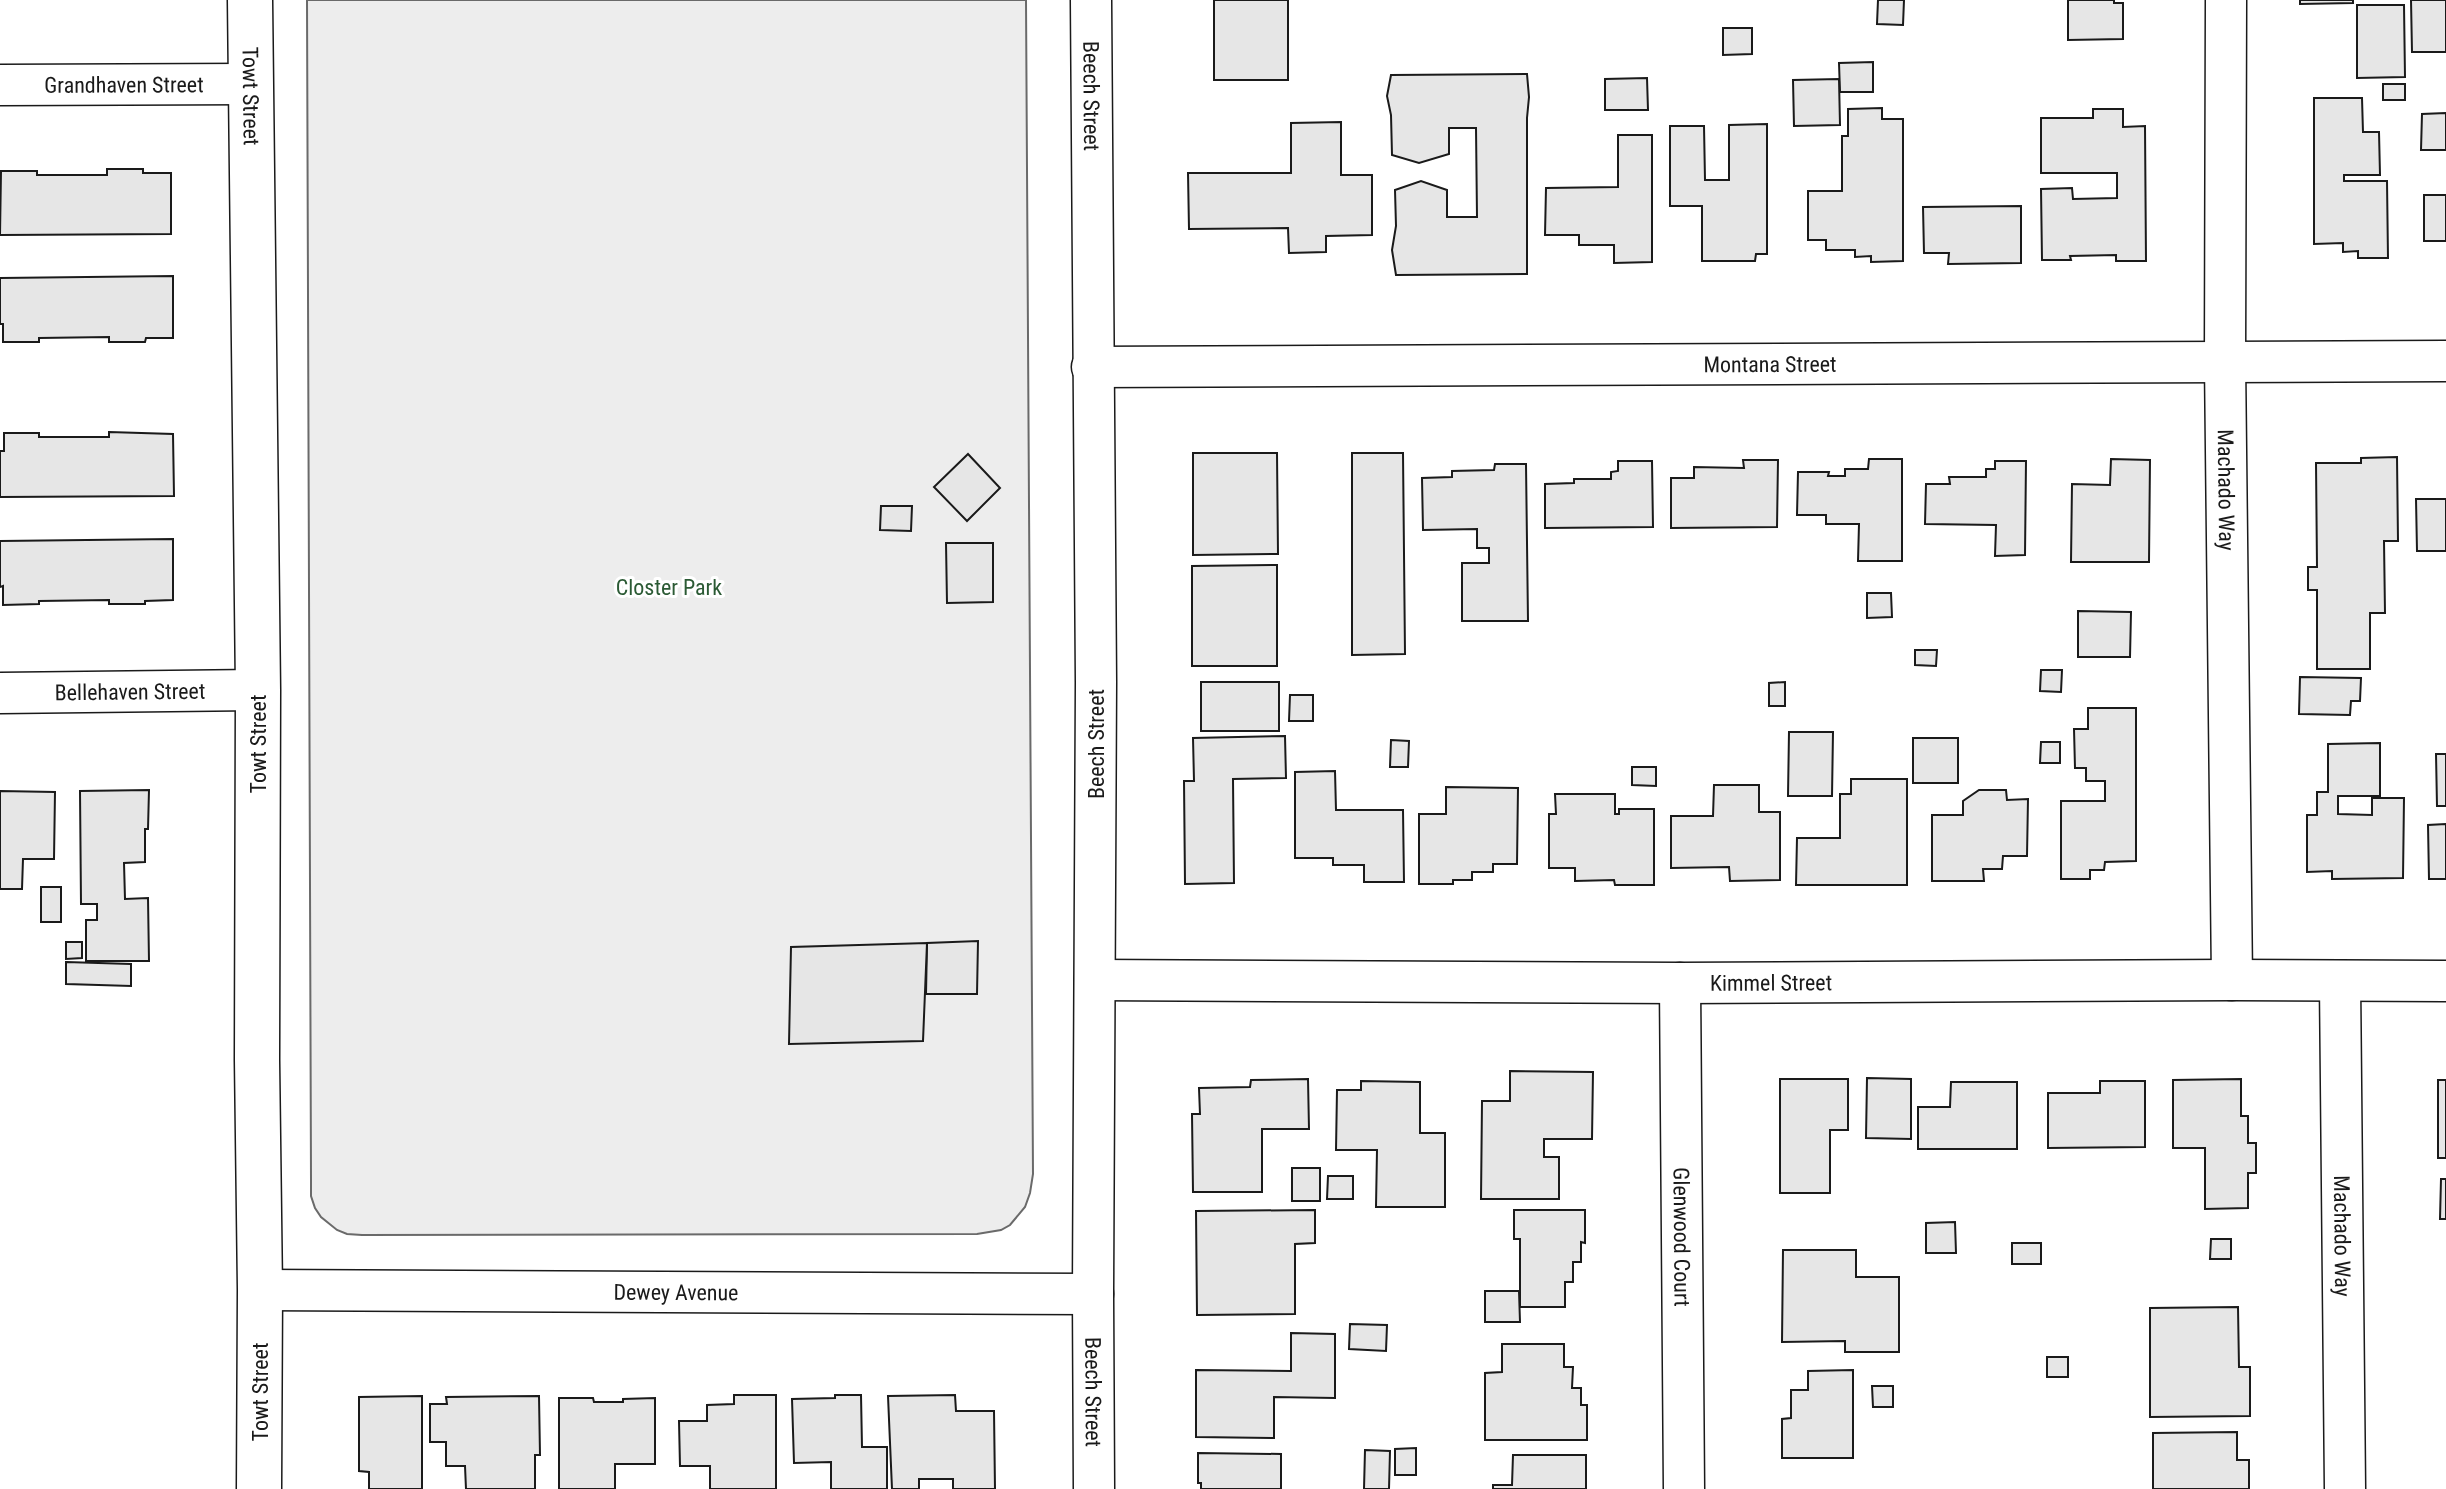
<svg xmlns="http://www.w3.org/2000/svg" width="2446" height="1489" font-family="'Roboto Condensed',sans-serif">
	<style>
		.built { fill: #ededed; stroke: #6a6a6a; stroke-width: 2 }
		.building { fill: #e6e6e6; stroke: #1a1a1a; stroke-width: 2 }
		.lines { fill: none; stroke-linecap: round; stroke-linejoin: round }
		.street-casing { stroke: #1a1a1a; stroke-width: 43 }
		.secondary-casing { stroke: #1a1a1a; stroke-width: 47 }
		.street { stroke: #fff; stroke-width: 40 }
		.secondary { stroke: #fff; stroke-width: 44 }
		.labels { text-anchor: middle; stroke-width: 6; stroke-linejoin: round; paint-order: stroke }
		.street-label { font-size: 22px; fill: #1a1a1a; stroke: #fff }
		.park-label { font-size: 22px; fill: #2b5a34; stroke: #fff }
	</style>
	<rect width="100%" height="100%" fill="#fff"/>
	<path class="built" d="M 307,0 L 1026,0 L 1033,1174 L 1030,1193 L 1025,1207 L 1010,1225 L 1001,1230 L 977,1234 L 362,1235 L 347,1234 L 337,1230 L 321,1217 L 315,1208 L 311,1196 L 311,1179 Z"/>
	<g class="building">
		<rect x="1214" y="0" width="74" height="80"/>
		<path d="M 1878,0 L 1904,0 L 1903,25 L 1877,24 Z"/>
		<path d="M 2068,0 L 2114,0 L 2114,3 L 2123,3 L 2123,39 L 2068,40 Z"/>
		<path d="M 2300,0 L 2353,0 L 2353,3 L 2300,4 Z"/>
		<path d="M 2411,0 L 2446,0 L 2446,52 L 2412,52 Z"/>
		<path d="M 2357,5 L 2404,5 L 2405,77 L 2357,78 Z"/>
		<path d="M 1723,28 L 1752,28 L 1752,54 L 1723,55 Z"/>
		<path d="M 1873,62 L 1873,92 L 1840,92 L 1839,63 Z"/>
		<path d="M 1527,74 L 1529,97 L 1527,118 L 1527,274 L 1396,275 L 1392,250 L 1396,226 L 1395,190 L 1421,181 L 1447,190 L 1447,217 L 1477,217 L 1476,128 L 1449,128 L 1449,154 L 1419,163 L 1392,155 L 1391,115 L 1387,96 L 1391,75 Z"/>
		<path d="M 1647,78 L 1648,110 L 1605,110 L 1605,79 Z"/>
		<path d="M 1839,79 L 1840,125 L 1794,126 L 1793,80 Z"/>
		<rect x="2383" y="84" width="22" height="16"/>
		<path d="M 2314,98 L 2362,98 L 2363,132 L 2379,132 L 2380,175 L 2344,175 L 2344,181 L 2387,181 L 2388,258 L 2358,258 L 2358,251 L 2343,252 L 2343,243 L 2314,244 Z"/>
		<path d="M 1882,108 L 1882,119 L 1903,119 L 1903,261 L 1871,262 L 1871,256 L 1855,257 L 1855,250 L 1826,250 L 1826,240 L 1808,240 L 1808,191 L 1842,191 L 1842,136 L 1848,136 L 1848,109 Z"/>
		<path d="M 2093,109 L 2123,109 L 2123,127 L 2145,126 L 2146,261 L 2116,261 L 2116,255 L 2070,256 L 2071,260 L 2042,260 L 2041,189 L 2072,188 L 2073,199 L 2117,198 L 2117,173 L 2041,173 L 2041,118 L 2093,118 Z"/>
		<path d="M 2446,113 L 2446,150 L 2421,150 L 2422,114 Z"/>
		<path d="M 1341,122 L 1341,175 L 1372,175 L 1372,235 L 1326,236 L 1326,252 L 1289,253 L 1288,228 L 1189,229 L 1188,173 L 1291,173 L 1291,123 Z"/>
		<path d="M 1767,124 L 1767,254 L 1756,254 L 1755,261 L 1702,261 L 1702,206 L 1670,206 L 1670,126 L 1704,126 L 1705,180 L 1729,180 L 1729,125 Z"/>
		<path d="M 1618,135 L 1652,135 L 1652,262 L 1614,263 L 1614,245 L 1579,245 L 1579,235 L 1545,235 L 1546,188 L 1618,187 Z"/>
		<path d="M 107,169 L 143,169 L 143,173 L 171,173 L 171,234 L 0,235 L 1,171 L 37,171 L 37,175 L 107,175 Z"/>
		<rect x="2424" y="195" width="22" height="46"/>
		<path d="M 2021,206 L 2021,263 L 1948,264 L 1949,253 L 1924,253 L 1923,207 Z"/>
		<path d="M 173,276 L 173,338 L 146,338 L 145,342 L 109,342 L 109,337 L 39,338 L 39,342 L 3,342 L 3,324 L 0,324 L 0,278 Z"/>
		<path d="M 109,432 L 173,434 L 174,496 L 0,497 L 0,451 L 4,451 L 4,433 L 39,433 L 39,437 L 109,437 Z"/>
		<path d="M 1193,453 L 1277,453 L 1278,554 L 1193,555 Z"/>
		<path d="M 1352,453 L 1403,453 L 1405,654 L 1352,655 Z"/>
		<path d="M 968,454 L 1000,488 L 967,521 L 934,487 Z"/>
		<path d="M 2397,457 L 2398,541 L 2384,541 L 2385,613 L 2370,613 L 2370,669 L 2317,669 L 2317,590 L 2308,590 L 2308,567 L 2317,567 L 2316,463 L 2361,463 L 2361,458 Z"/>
		<path d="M 1869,459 L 1902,459 L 1902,561 L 1858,561 L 1859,524 L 1826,524 L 1826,515 L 1797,515 L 1798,472 L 1829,472 L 1828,476 L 1845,476 L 1845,469 L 1868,469 Z"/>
		<path d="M 2111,459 L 2150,460 L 2149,562 L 2071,562 L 2072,484 L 2110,485 Z"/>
		<path d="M 1743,460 L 1778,460 L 1777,527 L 1671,528 L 1671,478 L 1694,478 L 1694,467 L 1744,468 Z"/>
		<path d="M 1618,461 L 1652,461 L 1653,527 L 1545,528 L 1545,484 L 1574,483 L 1574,479 L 1611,479 L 1611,472 L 1618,471 Z"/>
		<path d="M 1995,461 L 2026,461 L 2025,555 L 1995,556 L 1996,525 L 1925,524 L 1926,484 L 1950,484 L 1949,477 L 1986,477 L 1986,469 L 1995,469 Z"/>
		<path d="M 1495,464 L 1526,464 L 1528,621 L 1462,621 L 1462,563 L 1489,563 L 1489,548 L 1477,548 L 1477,529 L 1423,530 L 1422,478 L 1452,477 L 1452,471 L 1494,470 Z"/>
		<path d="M 2416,499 L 2446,499 L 2446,551 L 2417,551 Z"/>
		<path d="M 881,506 L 912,506 L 911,531 L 880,530 Z"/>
		<path d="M 173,539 L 173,600 L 145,601 L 145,604 L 109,604 L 109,600 L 39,601 L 39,604 L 3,605 L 3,586 L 0,587 L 0,541 Z"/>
		<path d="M 946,543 L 993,543 L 993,602 L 947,603 Z"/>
		<path d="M 1277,565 L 1277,666 L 1192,666 L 1192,566 Z"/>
		<path d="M 1867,593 L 1891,593 L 1892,617 L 1867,618 Z"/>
		<path d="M 2078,611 L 2131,612 L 2130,657 L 2078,657 Z"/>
		<path d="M 1915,650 L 1937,650 L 1936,666 L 1915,665 Z"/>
		<path d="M 2041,670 L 2062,670 L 2061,692 L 2040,691 Z"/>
		<path d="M 2300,677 L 2361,678 L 2360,701 L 2351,701 L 2350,715 L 2299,714 Z"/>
		<rect x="1201" y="682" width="78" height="49"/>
		<path d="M 1785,682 L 1785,706 L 1769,706 L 1769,683 Z"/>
		<path d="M 1290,695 L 1313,695 L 1313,721 L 1289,721 Z"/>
		<path d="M 2088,708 L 2136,708 L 2136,861 L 2105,862 L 2104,870 L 2090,870 L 2090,879 L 2061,879 L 2061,801 L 2105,801 L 2105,781 L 2086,781 L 2086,768 L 2075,768 L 2074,729 L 2088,729 Z"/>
		<path d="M 1789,732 L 1833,732 L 1832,796 L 1788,796 Z"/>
		<path d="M 1285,736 L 1286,778 L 1233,779 L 1234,883 L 1185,884 L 1184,781 L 1194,781 L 1193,738 Z"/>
		<rect x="1913" y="738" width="45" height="45"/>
		<path d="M 1391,740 L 1409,741 L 1408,767 L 1390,767 Z"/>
		<path d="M 2041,742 L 2060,742 L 2060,763 L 2040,763 Z"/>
		<path d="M 2380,743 L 2380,796 L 2338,796 L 2338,814 L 2372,815 L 2372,798 L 2404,798 L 2403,878 L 2332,879 L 2332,871 L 2307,872 L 2307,815 L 2317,815 L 2317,792 L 2328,792 L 2328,744 Z"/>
		<path d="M 2436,754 L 2446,754 L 2446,806 L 2437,806 Z"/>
		<path d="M 1632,767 L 1656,767 L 1656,786 L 1632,785 Z"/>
		<path d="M 1335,771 L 1336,810 L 1403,810 L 1404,882 L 1364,882 L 1364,865 L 1333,865 L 1333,858 L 1295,858 L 1295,772 Z"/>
		<path d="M 1851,779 L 1907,779 L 1907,885 L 1796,885 L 1797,838 L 1840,838 L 1840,794 L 1851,794 Z"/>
		<path d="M 1714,785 L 1759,785 L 1759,812 L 1780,812 L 1780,880 L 1730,881 L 1729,867 L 1671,868 L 1671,816 L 1713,816 Z"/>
		<path d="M 1446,787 L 1518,788 L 1517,864 L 1493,864 L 1493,872 L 1472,872 L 1472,880 L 1453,880 L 1453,884 L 1419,884 L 1419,814 L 1446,814 Z"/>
		<path d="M 149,790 L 148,829 L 145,829 L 145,862 L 124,863 L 125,899 L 148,898 L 149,961 L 86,961 L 86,920 L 97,920 L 97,904 L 81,904 L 80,791 Z"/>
		<path d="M 1979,790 L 2006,790 L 2007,800 L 2028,799 L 2027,856 L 2003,856 L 2002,869 L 1983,869 L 1984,881 L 1932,881 L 1932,815 L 1963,815 L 1963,801 Z"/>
		<path d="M 0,791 L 55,792 L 54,859 L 23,859 L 22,889 L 0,889 Z"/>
		<path d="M 1555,794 L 1615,794 L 1615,814 L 1619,814 L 1619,809 L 1654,809 L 1654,885 L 1615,885 L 1614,880 L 1575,881 L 1575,868 L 1549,868 L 1549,814 L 1556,814 Z"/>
		<path d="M 2446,824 L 2446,879 L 2429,879 L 2428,825 Z"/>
		<rect x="41" y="887" width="20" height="35"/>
		<path d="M 978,941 L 977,994 L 926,994 L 927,943 Z"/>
		<path d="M 66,942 L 82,942 L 82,958 L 66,959 Z"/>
		<path d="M 927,943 L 923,1041 L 789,1044 L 791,947 Z"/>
		<path d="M 66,962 L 131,964 L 131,986 L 66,984 Z"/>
		<path d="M 1510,1071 L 1593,1072 L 1592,1139 L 1544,1139 L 1544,1157 L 1559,1157 L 1559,1199 L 1481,1199 L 1482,1101 L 1510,1101 Z"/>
		<path d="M 1867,1078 L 1911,1079 L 1911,1139 L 1866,1138 Z"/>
		<path d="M 1308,1079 L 1309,1129 L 1262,1129 L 1262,1192 L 1193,1192 L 1192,1114 L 1200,1114 L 1199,1088 L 1250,1087 L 1251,1080 Z"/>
		<path d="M 1780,1079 L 1848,1079 L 1848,1130 L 1830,1130 L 1830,1193 L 1780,1193 Z"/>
		<path d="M 2241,1079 L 2241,1116 L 2248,1116 L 2248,1143 L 2256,1143 L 2256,1173 L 2248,1173 L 2248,1208 L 2205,1209 L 2205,1148 L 2173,1148 L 2173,1080 Z"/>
		<rect x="2438" y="1080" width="8" height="78"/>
		<path d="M 1361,1081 L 1420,1082 L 1420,1133 L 1445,1133 L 1445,1207 L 1376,1207 L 1377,1150 L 1336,1150 L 1337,1090 L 1361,1090 Z"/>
		<path d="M 2100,1081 L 2145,1081 L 2145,1147 L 2048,1148 L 2048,1093 L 2100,1093 Z"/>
		<path d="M 1951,1082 L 2017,1082 L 2017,1149 L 1918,1149 L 1918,1107 L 1950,1107 Z"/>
		<rect x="1292" y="1168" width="28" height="33"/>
		<path d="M 1328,1176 L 1353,1176 L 1353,1199 L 1327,1199 Z"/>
		<path d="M 2441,1179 L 2446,1179 L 2446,1219 L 2440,1219 Z"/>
		<path d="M 1315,1210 L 1315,1243 L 1295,1244 L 1295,1314 L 1197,1315 L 1196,1211 Z"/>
		<path d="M 1514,1210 L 1585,1210 L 1585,1243 L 1581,1242 L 1581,1262 L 1573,1262 L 1573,1282 L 1565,1282 L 1565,1307 L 1520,1307 L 1520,1239 L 1514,1239 Z"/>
		<path d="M 1955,1222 L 1956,1253 L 1926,1253 L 1926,1223 Z"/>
		<path d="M 2211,1239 L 2231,1239 L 2231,1259 L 2210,1259 Z"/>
		<rect x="2012" y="1243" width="29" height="21"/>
		<path d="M 1783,1250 L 1856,1250 L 1856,1277 L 1899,1277 L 1899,1352 L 1845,1352 L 1845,1341 L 1782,1342 Z"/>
		<path d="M 1485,1291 L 1519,1291 L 1520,1322 L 1485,1322 Z"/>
		<path d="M 2238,1307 L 2239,1367 L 2250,1367 L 2250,1416 L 2150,1417 L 2150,1308 Z"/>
		<path d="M 1350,1324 L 1387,1325 L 1386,1351 L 1349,1349 Z"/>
		<path d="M 1291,1333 L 1335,1334 L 1335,1398 L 1274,1397 L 1274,1438 L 1196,1437 L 1196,1370 L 1291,1371 Z"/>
		<path d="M 1502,1344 L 1564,1344 L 1564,1367 L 1573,1367 L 1572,1388 L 1581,1388 L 1581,1405 L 1587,1405 L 1587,1440 L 1485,1440 L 1485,1373 L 1502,1372 Z"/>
		<rect x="2047" y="1357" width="21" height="20"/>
		<path d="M 1853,1370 L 1853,1458 L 1782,1458 L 1782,1419 L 1791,1418 L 1791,1390 L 1808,1390 L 1808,1371 Z"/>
		<path d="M 1872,1386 L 1893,1386 L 1893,1407 L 1873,1407 Z"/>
		<path d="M 734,1395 L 776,1395 L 776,1489 L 710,1489 L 710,1466 L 680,1466 L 679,1421 L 707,1421 L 707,1405 L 734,1404 Z"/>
		<path d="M 835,1395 L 861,1395 L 862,1447 L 887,1447 L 887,1489 L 831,1489 L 831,1462 L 794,1463 L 792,1399 L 835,1398 Z"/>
		<path d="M 955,1395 L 956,1411 L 994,1411 L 995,1489 L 953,1489 L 953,1479 L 919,1479 L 919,1489 L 892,1489 L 888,1396 Z"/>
		<path d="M 422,1396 L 422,1489 L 369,1489 L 369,1472 L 359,1471 L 359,1397 Z"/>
		<path d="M 539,1396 L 540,1455 L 535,1455 L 535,1489 L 466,1489 L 465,1466 L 446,1466 L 446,1442 L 430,1442 L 430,1404 L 447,1404 L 446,1397 Z"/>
		<path d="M 559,1398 L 593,1398 L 594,1402 L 623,1402 L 623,1399 L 655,1398 L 655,1464 L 615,1464 L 615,1489 L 559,1489 Z"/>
		<path d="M 2237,1432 L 2237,1460 L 2249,1460 L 2249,1489 L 2153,1489 L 2153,1433 Z"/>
		<path d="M 1416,1448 L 1416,1475 L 1395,1475 L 1395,1449 Z"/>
		<path d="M 1365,1450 L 1390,1451 L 1389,1489 L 1364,1489 Z"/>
		<path d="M 1198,1453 L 1281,1454 L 1281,1489 L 1201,1489 L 1201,1483 L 1198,1483 Z"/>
		<path d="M 1513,1455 L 1586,1455 L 1586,1489 L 1493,1489 L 1493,1485 L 1512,1485 Z"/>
	</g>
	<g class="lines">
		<defs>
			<g id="street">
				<path id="s1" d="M 1091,0 L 1096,682 L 1093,1294 L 1094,1489"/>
				<path id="s2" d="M 2226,0 L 2225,361 L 2232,980"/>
				<path id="s3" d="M 0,85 L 250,84"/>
				<path id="s4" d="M 1092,367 L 2446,361"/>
				<path id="s5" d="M 0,693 L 258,690"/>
				<path id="s6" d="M 1095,980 L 1680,983 L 2232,980 L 2446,981"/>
				<path id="s7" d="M 2340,982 L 2345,1489"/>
				<path id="s8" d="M 1680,983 L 1684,1489"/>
				<path id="s9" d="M 260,1290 L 1093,1294"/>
			</g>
			<g id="secondary">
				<path id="s10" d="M 250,0 L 258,690 L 257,1060 L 260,1290 L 259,1489"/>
			</g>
		</defs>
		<use href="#street" class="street-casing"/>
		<use href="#secondary" class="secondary-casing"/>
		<use href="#street" class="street"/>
		<use href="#secondary" class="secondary"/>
	</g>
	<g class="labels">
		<g class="street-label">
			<text dy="8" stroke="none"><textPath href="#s3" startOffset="124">Grandhaven Street</textPath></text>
			<text dy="8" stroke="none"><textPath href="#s10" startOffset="96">Towt Street</textPath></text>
			<text dy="8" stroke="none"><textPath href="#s1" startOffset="96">Beech Street</textPath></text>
			<text dy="8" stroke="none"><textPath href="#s4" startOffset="678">Montana Street</textPath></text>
			<text dy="8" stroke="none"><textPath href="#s2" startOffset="490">Machado Way</textPath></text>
			<text dy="8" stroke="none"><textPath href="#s5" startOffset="130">Bellehaven Street</textPath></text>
			<text transform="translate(258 744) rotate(-90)" y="8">Towt Street</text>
			<text transform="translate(1096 744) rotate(-90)" y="8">Beech Street</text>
			<text dy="8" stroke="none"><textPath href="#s6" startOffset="676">Kimmel Street</textPath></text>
			<text dy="8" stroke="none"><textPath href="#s8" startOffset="254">Glenwood Court</textPath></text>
			<text dy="8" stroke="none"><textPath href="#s7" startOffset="254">Machado Way</textPath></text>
			<text dy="8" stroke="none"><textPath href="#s9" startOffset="416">Dewey Avenue</textPath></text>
			<text transform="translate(260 1392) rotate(-90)" y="8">Towt Street</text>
			<text dy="8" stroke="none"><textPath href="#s1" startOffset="1392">Beech Street</textPath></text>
		</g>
		<g class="park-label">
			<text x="669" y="595">Closter Park</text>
		</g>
	</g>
</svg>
